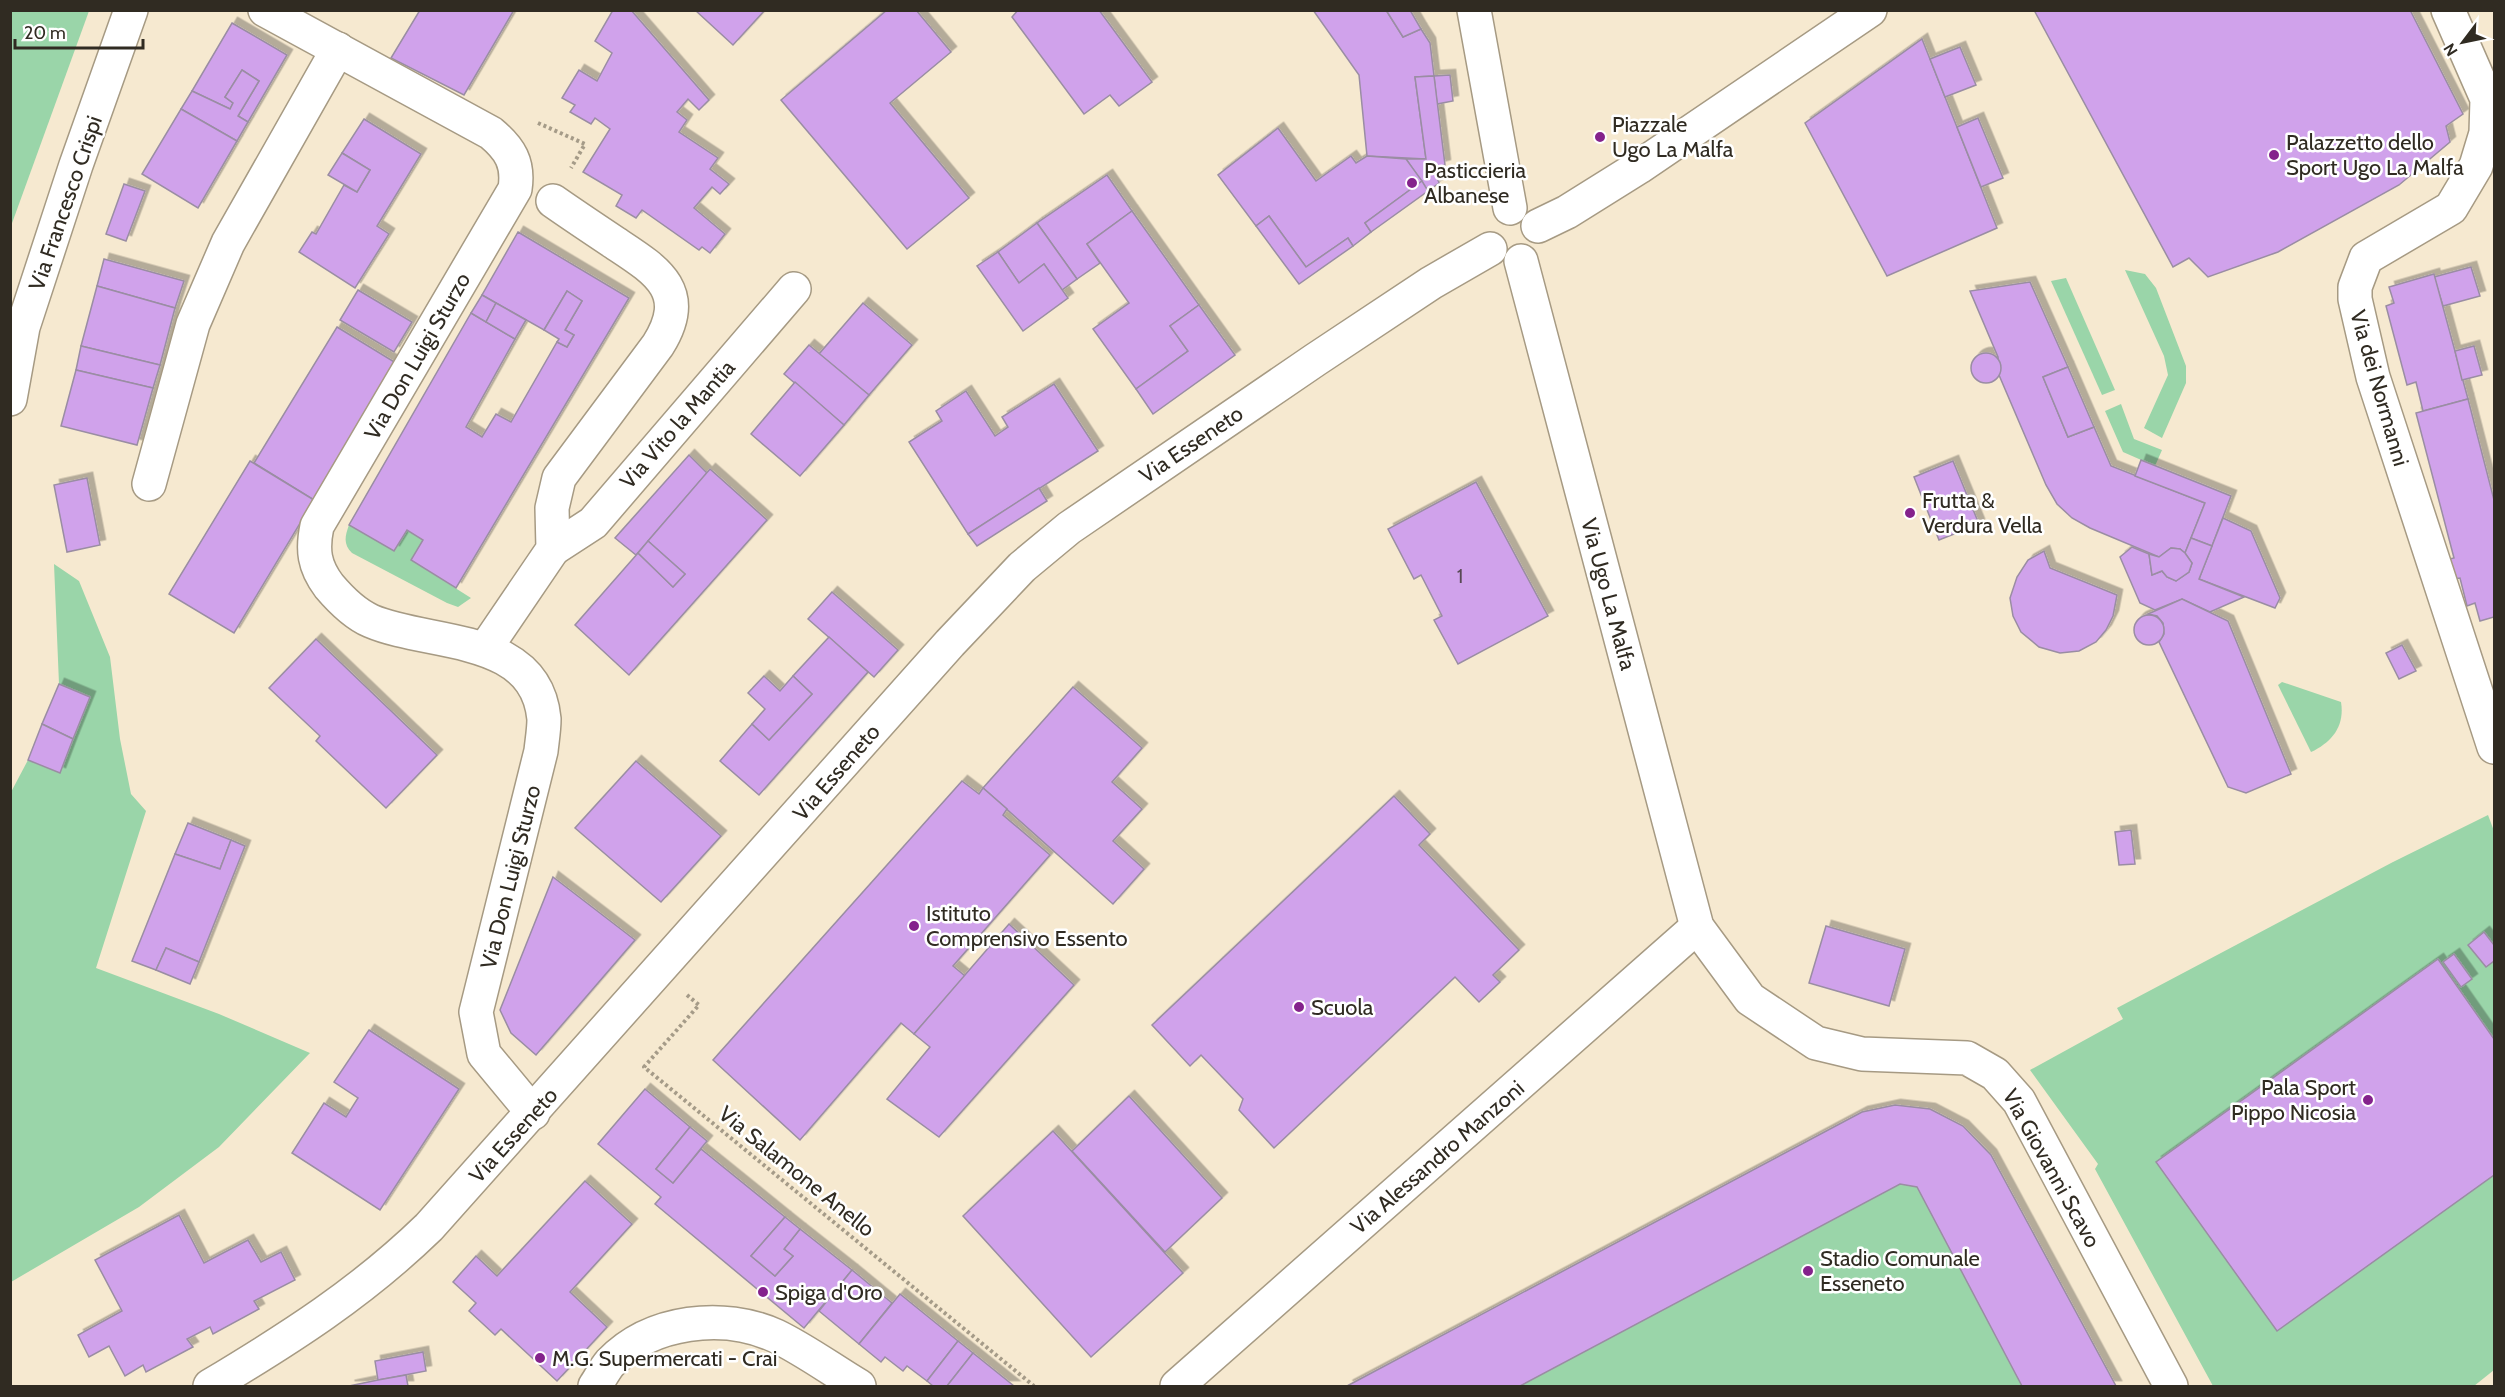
<svg xmlns="http://www.w3.org/2000/svg" width="2505" height="1397" font-family="Cabin,sans-serif">
	<style>
		.green { fill: #9ad5a9 }
		.building { fill: #d0a2eb; stroke: #9a8da3; stroke-width: 1.5; filter: url(#shadow) }
		.lines { fill: none; stroke-linecap: round; stroke-linejoin: round }
		.minor-casing { stroke: #a69a83; stroke-width: 36 }
		.major-casing { stroke: #a69a83; stroke-width: 36 }
		.path { stroke: #a59b88; stroke-width: 4; stroke-dasharray: 3 3; stroke-linecap: butt }
		.minor { stroke: #fff; stroke-width: 33 }
		.major { stroke: #fff; stroke-width: 33 }
		.poi-dot { fill: #84228c; stroke: #fff; stroke-width: 2 }
		.labels { text-anchor: middle; stroke-width: 5; stroke-linejoin: round; paint-order: stroke }
		.number-label { font-size: 20px; fill: #584954 }
		.poi-label { font-size: 22px; fill: #302b22; stroke: #fff; text-anchor: start }
		.street-label { font-size: 22px; fill: #302b22; stroke: #fff }
	</style>
	<defs>
		<filter id="shadow"><feDropShadow dx="5.5" dy="-5.5" stdDeviation="0" flood-color="#0004"/></filter>
	</defs>
	<rect width="100%" height="100%" fill="#f6e9d0"/>
	<g class="green">
		<path d="M 11,10 L 89,11 L 11,226 L 10,11 Z"/>
		<path d="M 2125,270 L 2145,274 L 2156,288 L 2186,366 L 2186,383 L 2162,438 L 2144,428 L 2168,375 L 2164,356 Z"/>
		<path d="M 2066,278 L 2115,390 L 2102,395 L 2051,281 Z"/>
		<path d="M 2121,404 L 2134,439 L 2162,450 L 2155,466 L 2123,452 L 2105,411 Z"/>
		<path d="M 349,525 L 394,551 L 407,530 L 423,540 L 411,560 L 471,598 L 458,607 L 447,603 L 352,553 C 343,544 345,536 349,525 Z"/>
		<path d="M 54,564 L 79,581 L 110,657 L 120,739 L 131,794 L 146,811 L 96,968 L 219,1014 L 310,1053 L 219,1147 L 139,1207 L 11,1282 L 10,794 L 28,760 L 60,773 L 90,697 L 59,684 Z"/>
		<path d="M 2282,682 L 2341,702 C 2345,726 2332,742 2311,752 L 2278,685 Z"/>
		<path d="M 2488,815 L 2494,831 L 2494,1370 L 2474,1386 L 2213,1386 L 2095,1169 L 2098,1164 L 2030,1070 L 2123,1019 L 2117,1008 L 2393,862 Z"/>
		<path d="M 1895,1105 C 1945,1111 1957,1119 1991,1155 L 2116,1386 L 1347,1386 L 1862,1112 Z"/>
	</g>
	<g class="building">
		<path d="M 420,10 L 514,10 L 464,95 L 391,58 Z"/>
		<path d="M 613,10 L 631,10 L 709,100 L 699,110 L 688,99 L 677,112 L 687,120 L 679,132 L 718,158 L 710,169 L 729,184 L 720,194 L 712,187 L 694,208 L 725,234 L 710,253 L 702,247 L 699,250 L 642,210 L 636,218 L 616,206 L 622,195 L 583,172 L 610,129 L 595,118 L 591,124 L 570,112 L 575,105 L 562,98 L 579,70 L 597,81 L 612,53 L 595,41 Z"/>
		<path d="M 695,10 L 765,10 L 733,45 Z"/>
		<path d="M 887,10 L 916,10 L 951,52 L 890,103 L 969,198 L 907,249 L 781,100 Z"/>
		<path d="M 1018,10 L 1099,10 L 1152,82 L 1119,106 L 1110,95 L 1084,114 L 1012,17 Z"/>
		<path d="M 1313,10 L 1386,10 L 1403,37 L 1421,29 L 1430,43 L 1434,76 L 1415,77 L 1426,159 L 1367,156 L 1359,75 Z"/>
		<path d="M 1386,10 L 1410,10 L 1421,29 L 1403,37 Z"/>
		<path d="M 2034,10 L 2410,10 L 2463,114 L 2446,126 L 2450,142 L 2399,185 L 2278,252 L 2208,277 L 2189,258 L 2173,267 Z"/>
		<path d="M 232,23 L 287,55 L 248,122 L 238,116 L 259,81 L 242,70 L 225,97 L 233,103 L 230,109 L 192,91 Z"/>
		<path d="M 1922,39 L 1997,228 L 1887,276 L 1805,123 Z"/>
		<path d="M 1960,47 L 1976,85 L 1945,97 L 1930,59 Z"/>
		<path d="M 242,70 L 259,81 L 238,116 L 248,122 L 237,141 L 181,109 L 192,91 L 230,109 L 233,103 L 225,97 Z"/>
		<path d="M 1450,75 L 1453,101 L 1437,104 L 1434,76 Z"/>
		<path d="M 1434,76 L 1445,165 L 1434,168 L 1439,183 L 1428,191 L 1406,159 L 1426,159 L 1415,77 Z"/>
		<path d="M 181,109 L 237,141 L 198,208 L 142,174 Z"/>
		<path d="M 1978,118 L 2003,178 L 1981,187 L 1957,127 Z"/>
		<path d="M 364,119 L 421,154 L 377,226 L 389,234 L 355,288 L 299,252 L 312,232 L 316,234 L 344,185 L 357,192 L 370,170 L 342,153 Z"/>
		<path d="M 1278,128 L 1316,181 L 1351,156 L 1356,163 L 1367,156 L 1406,159 L 1422,181 L 1365,223 L 1371,232 L 1353,246 L 1348,238 L 1306,267 L 1269,216 L 1256,226 L 1218,175 Z"/>
		<path d="M 342,153 L 370,170 L 357,192 L 328,175 Z"/>
		<path d="M 1107,175 L 1132,211 L 1087,244 L 1100,263 L 1077,279 L 1037,223 Z"/>
		<path d="M 1422,181 L 1428,191 L 1371,232 L 1365,223 Z"/>
		<path d="M 124,184 L 145,191 L 126,241 L 106,234 Z"/>
		<path d="M 1132,211 L 1199,305 L 1170,326 L 1188,351 L 1136,389 L 1093,329 L 1129,303 L 1087,244 Z"/>
		<path d="M 1269,216 L 1306,267 L 1348,238 L 1353,246 L 1299,284 L 1256,226 Z"/>
		<path d="M 1037,223 L 1077,279 L 1062,290 L 1044,264 L 1019,283 L 998,252 Z"/>
		<path d="M 518,232 L 629,298 L 456,588 L 411,560 L 423,540 L 407,530 L 394,551 L 349,525 L 471,313 L 515,339 L 466,427 L 482,437 L 496,414 L 511,422 L 557,342 L 567,347 L 574,335 L 565,330 L 582,301 L 567,291 L 544,330 L 482,295 Z"/>
		<path d="M 998,252 L 1019,283 L 1044,264 L 1068,298 L 1023,331 L 977,266 Z"/>
		<path d="M 104,259 L 184,281 L 175,308 L 97,286 Z"/>
		<path d="M 2471,267 L 2480,296 L 2443,306 L 2434,277 Z"/>
		<path d="M 2434,274 L 2468,399 L 2423,411 L 2416,382 L 2407,385 L 2386,306 L 2394,303 L 2389,287 Z"/>
		<path d="M 2030,282 L 2068,367 L 2043,377 L 2068,437 L 2094,427 L 2111,466 L 2205,503 L 2185,553 L 2180,549 L 2171,548 L 2159,557 L 2090,528 L 2072,518 L 2057,504 L 2046,485 L 1999,375 L 1998,357 L 1970,291 Z"/>
		<path d="M 97,286 L 175,308 L 160,365 L 81,346 Z"/>
		<path d="M 358,290 L 412,322 L 394,352 L 340,320 Z"/>
		<path d="M 567,291 L 582,301 L 565,330 L 574,335 L 567,347 L 557,342 L 559,339 L 544,330 Z"/>
		<path d="M 482,295 L 496,303 L 486,322 L 471,313 Z"/>
		<path d="M 496,303 L 526,320 L 515,339 L 486,322 Z"/>
		<path d="M 863,303 L 912,345 L 869,395 L 819,354 Z"/>
		<path d="M 1199,305 L 1235,355 L 1153,414 L 1136,389 L 1188,351 L 1170,326 Z"/>
		<path d="M 337,327 L 396,363 L 314,500 L 254,463 Z"/>
		<path d="M 809,345 L 869,395 L 844,425 L 784,374 Z"/>
		<path d="M 81,346 L 160,365 L 153,388 L 76,370 Z"/>
		<path d="M 2474,346 L 2482,375 L 2462,380 L 2455,351 Z"/>
		<circle cx="1986" cy="368" r="15"/>
		<path d="M 2068,367 L 2094,427 L 2068,437 L 2043,377 Z"/>
		<path d="M 76,370 L 153,388 L 137,445 L 61,426 Z"/>
		<path d="M 795,382 L 844,425 L 800,476 L 751,434 Z"/>
		<path d="M 1054,384 L 1098,451 L 968,534 L 909,442 L 942,421 L 936,411 L 966,391 L 995,436 L 1008,427 L 1002,417 Z"/>
		<path d="M 2468,399 L 2494,500 L 2494,617 L 2480,621 L 2475,603 L 2467,606 L 2460,578 L 2454,579 L 2449,559 L 2454,558 L 2416,413 Z"/>
		<path d="M 689,455 L 707,473 L 636,555 L 615,538 Z"/>
		<path d="M 2141,460 L 2231,496 L 2212,546 L 2191,538 L 2205,503 L 2135,476 Z"/>
		<path d="M 250,461 L 314,500 L 234,633 L 169,594 Z"/>
		<path d="M 1953,461 L 1979,524 L 1939,540 L 1914,477 Z"/>
		<path d="M 710,469 L 767,520 L 629,675 L 575,625 L 638,553 L 673,587 L 685,574 L 648,541 Z"/>
		<path d="M 87,478 L 100,545 L 67,552 L 54,485 Z"/>
		<path d="M 1476,482 L 1548,616 L 1458,664 L 1434,620 L 1442,616 L 1421,575 L 1414,579 L 1388,529 Z"/>
		<path d="M 1039,488 L 1047,501 L 977,546 L 968,534 Z"/>
		<path d="M 2223,518 L 2251,531 L 2280,598 L 2275,608 L 2199,579 Z"/>
		<path d="M 2191,538 L 2212,546 L 2199,579 L 2244,597 L 2210,612 L 2182,599 L 2155,610 L 2140,603 L 2120,557 L 2132,547 L 2149,554 L 2152,575 L 2162,571 L 2167,577 L 2176,581 L 2189,572 L 2192,563 L 2185,553 Z"/>
		<path d="M 648,541 L 685,574 L 673,587 L 638,553 Z"/>
		<path d="M 2171,548 L 2180,549 L 2185,553 L 2192,563 L 2189,572 L 2176,581 L 2167,577 L 2162,571 L 2152,575 L 2149,554 L 2159,557 Z"/>
		<path d="M 2044,551 L 2050,568 L 2117,595 L 2113,616 L 2106,630 L 2096,642 L 2079,651 L 2060,653 L 2039,647 L 2021,632 L 2013,616 L 2010,598 L 2017,577 L 2028,560 Z"/>
		<path d="M 832,592 L 898,650 L 874,677 L 808,619 Z"/>
		<path d="M 2182,599 L 2228,621 L 2291,774 L 2246,793 L 2228,787 L 2159,642 L 2164,634 L 2163,623 L 2157,616 L 2148,614 Z"/>
		<circle cx="2149" cy="630" r="15"/>
		<path d="M 829,637 L 868,672 L 759,795 L 720,761 L 752,724 L 769,740 L 812,694 L 793,676 Z"/>
		<path d="M 316,639 L 437,755 L 386,808 L 316,741 L 320,736 L 269,688 Z"/>
		<path d="M 2402,645 L 2416,671 L 2399,679 L 2386,653 Z"/>
		<path d="M 764,676 L 780,691 L 793,676 L 812,694 L 769,740 L 752,724 L 765,709 L 748,693 Z"/>
		<path d="M 59,684 L 90,697 L 73,739 L 42,724 Z"/>
		<path d="M 1073,687 L 1142,748 L 1112,782 L 1142,809 L 1113,841 L 1144,869 L 1113,904 L 983,788 Z"/>
		<path d="M 42,724 L 73,739 L 60,773 L 28,760 Z"/>
		<path d="M 636,761 L 721,836 L 661,902 L 575,828 Z"/>
		<path d="M 962,781 L 979,794 L 983,788 L 1007,809 L 1003,815 L 1050,855 L 953,966 L 965,976 L 914,1034 L 901,1023 L 800,1140 L 713,1060 Z"/>
		<path d="M 1394,796 L 1430,834 L 1419,845 L 1519,950 L 1493,975 L 1500,982 L 1479,1002 L 1455,977 L 1274,1148 L 1239,1110 L 1243,1099 L 1201,1055 L 1190,1066 L 1152,1025 Z"/>
		<path d="M 188,823 L 231,840 L 220,869 L 175,854 Z"/>
		<path d="M 2131,830 L 2135,864 L 2119,865 L 2115,832 Z"/>
		<path d="M 231,840 L 245,846 L 199,962 L 166,948 L 156,970 L 132,961 L 175,854 L 220,869 Z"/>
		<path d="M 553,877 L 635,940 L 536,1055 L 511,1033 L 500,1010 Z"/>
		<path d="M 1009,924 L 1074,985 L 939,1137 L 887,1099 L 930,1047 L 914,1034 Z"/>
		<path d="M 1826,926 L 1905,949 L 1889,1006 L 1809,983 Z"/>
		<path d="M 2484,932 L 2494,945 L 2494,961 L 2486,967 L 2468,945 Z"/>
		<path d="M 166,948 L 199,962 L 190,984 L 156,970 Z"/>
		<path d="M 2454,954 L 2472,979 L 2461,987 L 2443,962 Z"/>
		<path d="M 2438,959 L 2494,1039 L 2494,1175 L 2277,1331 L 2156,1162 Z"/>
		<path d="M 369,1030 L 459,1089 L 380,1210 L 292,1153 L 324,1103 L 346,1117 L 358,1098 L 334,1082 Z"/>
		<path d="M 645,1089 L 690,1127 L 656,1169 L 673,1183 L 701,1149 L 785,1217 L 751,1256 L 775,1276 L 793,1256 L 784,1249 L 800,1229 L 852,1270 L 804,1328 L 655,1204 L 661,1197 L 598,1144 Z"/>
		<path d="M 1129,1096 L 1222,1198 L 1165,1252 L 1072,1151 Z"/>
		<path d="M 1895,1105 L 1930,1109 L 1963,1126 L 1991,1155 L 2116,1386 L 2022,1386 L 1917,1187 L 1900,1184 L 1520,1386 L 1347,1386 L 1862,1112 Z"/>
		<path d="M 690,1127 L 707,1141 L 673,1183 L 656,1169 Z"/>
		<path d="M 1053,1131 L 1183,1273 L 1091,1357 L 963,1216 Z"/>
		<path d="M 585,1181 L 632,1224 L 570,1292 L 607,1327 L 557,1381 L 501,1329 L 495,1335 L 469,1311 L 476,1303 L 453,1282 L 476,1256 L 497,1276 Z"/>
		<path d="M 179,1215 L 204,1263 L 248,1240 L 261,1262 L 281,1252 L 295,1280 L 254,1301 L 259,1309 L 213,1334 L 210,1327 L 187,1339 L 193,1347 L 146,1372 L 143,1365 L 125,1376 L 109,1346 L 89,1357 L 78,1335 L 122,1311 L 95,1260 Z"/>
		<path d="M 785,1217 L 800,1229 L 784,1249 L 793,1256 L 775,1276 L 751,1256 Z"/>
		<path d="M 852,1270 L 892,1303 L 859,1344 L 819,1311 Z"/>
		<path d="M 900,1294 L 958,1341 L 927,1381 L 907,1366 L 903,1371 L 885,1357 L 881,1362 L 859,1344 Z"/>
		<path d="M 958,1341 L 973,1353 L 947,1386 L 933,1386 L 927,1381 Z"/>
		<path d="M 423,1352 L 426,1371 L 378,1380 L 375,1361 Z"/>
		<path d="M 973,1353 L 1014,1386 L 947,1386 Z"/>
		<path d="M 406,1375 L 408,1386 L 349,1386 L 378,1380 Z"/>
	</g>
	<g class="lines">
		<defs>
			<g id="minor">
				<path d="M 265,10 L 491,133 C 510,149 519,163 515,189 L 317,526 C 312,550 314,566 329,586 C 340,599 355,614 371,621 C 429,646 536,633 544,719 C 544,730 542,741 541,751 L 476,1012 L 484,1054 L 533,1113"/>
				<path d="M 1474,10 L 1510,208"/>
				<path d="M 2448,10 L 2487,99 L 2486,133 L 2476,166 L 2451,208 L 2366,258 L 2355,287 L 2355,299 L 2373,377 L 2494,747"/>
				<path d="M 1538,226 L 1567,212 L 1639,167 L 1870,10"/>
				<path d="M 1521,261 L 1697,927 L 1750,999 L 1816,1043 L 1862,1054 L 1967,1058 L 1995,1074 L 2019,1101 L 2171,1386"/>
				<path d="M 149,484 L 193,324 L 228,243 L 338,49"/>
				<path d="M 553,549 L 593,523 L 794,289"/>
				<path d="M 485,649 L 553,549 L 552,508 L 559,478 L 658,345 C 692,291 656,270 615,243 C 594,229 573,215 553,201"/>
				<path d="M 210,1386 C 290,1338 361,1293 429,1227 L 950,643 L 1022,567 L 1069,528 L 1315,360 L 1431,283 L 1490,249"/>
				<path d="M 595,1386 C 600,1379 604,1370 610,1363 C 651,1320 724,1312 776,1336 C 805,1350 832,1370 859,1386"/>
				<path d="M 1177,1386 L 1697,927"/>
			</g>
			<path id="major" d="M 10,399 L 23,327 L 76,165 L 131,10"/>
		</defs>
		<use href="#minor" class="minor-casing"/>
		<use href="#major" class="major-casing"/>
		<g class="path">
			<path d="M 538,123 L 585,144 L 571,168"/>
			<path d="M 687,995 L 699,1005 L 644,1067 L 1034,1386"/>
		</g>
		<use href="#minor" class="minor"/>
		<use href="#major" class="major"/>
	</g>
	<g class="poi-dot">
		<circle cx="1600" cy="137" r="6"/>
		<circle cx="2274" cy="155" r="6"/>
		<circle cx="1412" cy="183" r="6"/>
		<circle cx="1910" cy="513" r="6"/>
		<circle cx="914" cy="926" r="6"/>
		<circle cx="1299" cy="1007" r="6"/>
		<circle cx="2368" cy="1100" r="6"/>
		<circle cx="1808" cy="1271" r="6"/>
		<circle cx="763" cy="1292" r="6"/>
		<circle cx="540" cy="1358" r="6"/>
	</g>
	<g class="labels">
		<g class="number-label">
			<text x="1460" y="583">1</text>
		</g>
		<g class="poi-label">
			<text x="1612" y="132">Piazzale<tspan x="1612" dy="25">Ugo La Malfa</tspan></text>
			<text x="2286" y="150">Palazzetto dello<tspan x="2286" dy="25">Sport Ugo La Malfa</tspan></text>
			<text x="1424" y="178">Pasticcieria<tspan x="1424" dy="25">Albanese</tspan></text>
			<text x="1922" y="508">Frutta &amp;<tspan x="1922" dy="25">Verdura Vella</tspan></text>
			<text x="926" y="921">Istituto<tspan x="926" dy="25">Comprensivo Essento</tspan></text>
			<text x="1311" y="1015">Scuola</text>
			<text x="2356" y="1095" text-anchor="end">Pala Sport<tspan x="2356" dy="25">Pippo Nicosia</tspan></text>
			<text x="1820" y="1266">Stadio Comunale<tspan x="1820" dy="25">Esseneto</tspan></text>
			<text x="775" y="1300">Spiga d'Oro</text>
			<text x="552" y="1366">M.G. Supermercati - Crai</text>
		</g>
		<g class="street-label">
			<text transform="translate(65 203) rotate(-71)" y="8">Via Francesco Crispi</text>
			<text transform="translate(417 356) rotate(-60)" y="8">Via Don Luigi Sturzo</text>
			<text transform="translate(2380 388) rotate(74)" y="8">Via dei Normanni</text>
			<text transform="translate(677 424) rotate(-49)" y="8">Via Vito la Mantia</text>
			<text transform="translate(1191 444) rotate(-34)" y="8">Via Esseneto</text>
			<text transform="translate(1609 594) rotate(75)" y="8">Via Ugo La Malfa</text>
			<text transform="translate(836 772) rotate(-49)" y="8">Via Esseneto</text>
			<text transform="translate(510 877) rotate(-76)" y="8">Via Don Luigi Sturzo</text>
			<text transform="translate(513 1135) rotate(-48)" y="8">Via Esseneto</text>
			<text transform="translate(1437 1157) rotate(-41)" y="8">Via Alessandro Manzoni</text>
			<text transform="translate(2052 1168) rotate(61)" y="8">Via Giovanni Scavo</text>
			<text transform="translate(797 1171) rotate(39)" y="8">Via Salamone Anello</text>
		</g>
	</g>
	<rect width="2505" height="1397" fill="none" stroke="#302b22" stroke-width="24"/>
	<g transform="translate(2463 42) rotate(238)" stroke="#ffffff" stroke-width="4.5" paint-order="stroke">
	<path d="M0-4.5L10 22L0 15L-10 22Z" fill="#302b22"/>
	<text y="-9" font-size="16" font-weight="bold" text-anchor="middle" fill="#302b22">N</text>
	</g>
	<path d="M15 39v9h128v-9" fill="none" stroke="#302b22" stroke-width="3"/>
	<text x="24" y="39" font-size="18" fill="#302b22" stroke="#ffffff" stroke-width="4.5" paint-order="stroke">20 m</text>
</svg>
